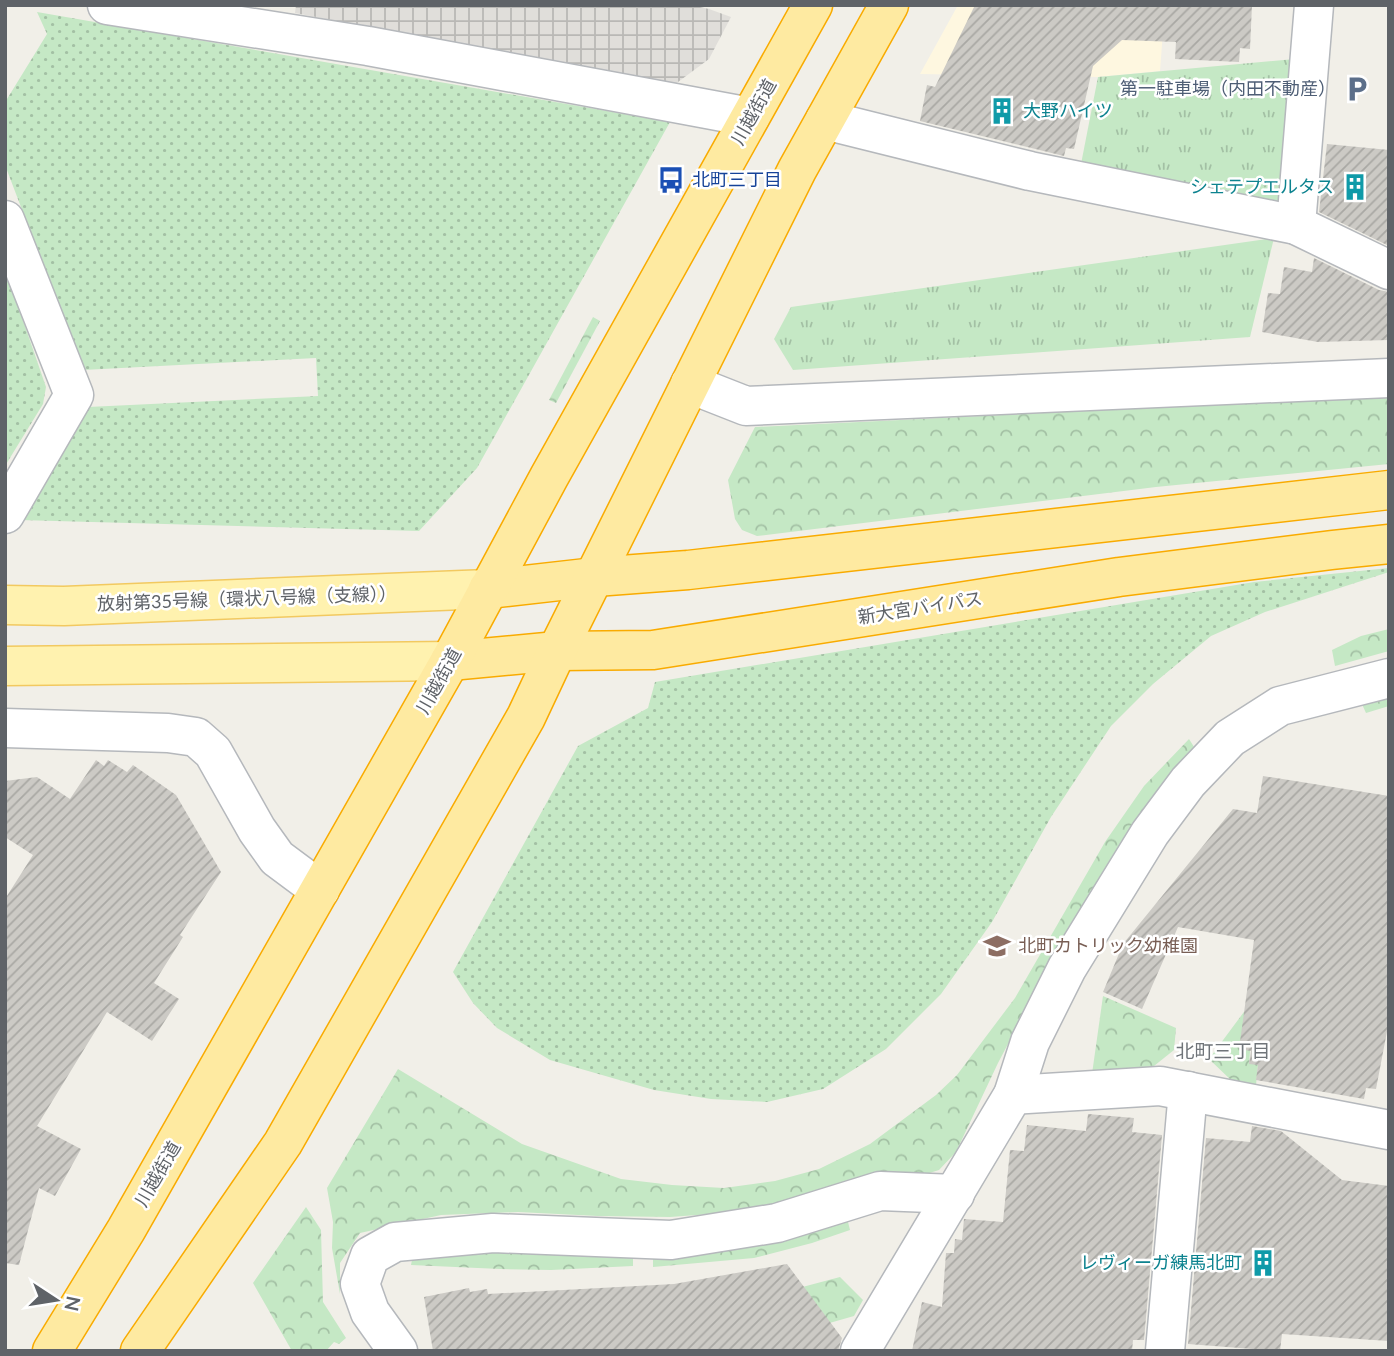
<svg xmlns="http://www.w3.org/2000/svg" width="1394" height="1356" font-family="Lato,'Noto Sans JP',sans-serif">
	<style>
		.commercial { fill: #fef7e0 }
		.industrial { fill: url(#industrial-grid) }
		.grass { fill: url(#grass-dots) }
		.forest { fill: url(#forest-crowns) }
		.park { fill: url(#park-tufts) }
		.building { fill: url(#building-hatch) }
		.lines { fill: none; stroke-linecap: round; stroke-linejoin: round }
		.minor-casing { stroke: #b5b8bc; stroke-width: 41 }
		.primary-casing { stroke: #f2c960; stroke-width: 41 }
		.trunk-casing { stroke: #f9ab00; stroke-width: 41 }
		.minor { stroke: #fff; stroke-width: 38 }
		.primary { stroke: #fff2af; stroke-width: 38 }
		.trunk { stroke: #feeaa1; stroke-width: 38 }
		.labels { text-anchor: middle; stroke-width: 5; stroke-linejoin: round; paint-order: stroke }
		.service-label { font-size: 18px; fill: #4e5e75; stroke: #fff; text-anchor: end }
		.culture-label { font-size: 18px; fill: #0d838f; stroke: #fff; text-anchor: end }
		.street-label { font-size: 18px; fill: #5f6368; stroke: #fff }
		.transit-label { font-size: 18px; fill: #164399; stroke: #fff; text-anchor: start }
		.education-label { font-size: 18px; fill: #785e54; stroke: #fff; text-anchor: start }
		.neighbourhood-label { font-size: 19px; fill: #70757a; stroke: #fff }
	</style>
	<defs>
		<pattern id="industrial-grid" width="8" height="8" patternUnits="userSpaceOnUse" patternTransform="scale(1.75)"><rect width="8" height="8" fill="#e0deda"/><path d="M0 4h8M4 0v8" fill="none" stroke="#b9b8b5"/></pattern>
		<pattern id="grass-dots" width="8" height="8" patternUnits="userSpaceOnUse" patternTransform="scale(1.75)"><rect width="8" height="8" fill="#c5e8c5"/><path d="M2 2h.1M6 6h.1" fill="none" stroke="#a3c0a4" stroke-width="1.8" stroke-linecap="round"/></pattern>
		<pattern id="forest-crowns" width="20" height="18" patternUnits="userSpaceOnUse" patternTransform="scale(1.75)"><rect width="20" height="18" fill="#c5e8c5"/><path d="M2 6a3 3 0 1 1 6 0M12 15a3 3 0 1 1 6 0" fill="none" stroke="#a3c0a4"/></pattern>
		<pattern id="park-tufts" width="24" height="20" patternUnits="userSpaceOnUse" patternTransform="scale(1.75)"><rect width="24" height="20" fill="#c5e8c5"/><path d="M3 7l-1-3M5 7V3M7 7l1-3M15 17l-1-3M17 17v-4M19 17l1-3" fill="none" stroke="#a3c0a4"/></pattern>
		<pattern id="building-hatch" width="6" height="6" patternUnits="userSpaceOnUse" patternTransform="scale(1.75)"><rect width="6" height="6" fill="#cccac5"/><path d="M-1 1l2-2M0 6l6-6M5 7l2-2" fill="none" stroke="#a9a8a4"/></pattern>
	</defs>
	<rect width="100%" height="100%" fill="#f1efe8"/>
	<path class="commercial" d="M 958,5 L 1165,5 L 1160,71 L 1098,77 L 920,74 Z"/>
	<path class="industrial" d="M 296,5 L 691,5 L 709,9 L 731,17 L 709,59 L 674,85 L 295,13 Z"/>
	<g class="grass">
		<path d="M 37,12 L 670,122 L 477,468 L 419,531 L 19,520 L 88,407 L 318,396 L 316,358 L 83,370 L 5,165 L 5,99 L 7,99 L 47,34 Z"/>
		<path d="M 5,268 L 46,387 L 43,404 L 5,466 Z"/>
		<path d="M 1389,568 L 1389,572 L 1265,612 L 1211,636 L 1153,684 L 1111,726 L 1051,817 L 992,922 L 941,994 L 886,1049 L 823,1089 L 767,1102 L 711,1099 L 654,1090 L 550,1060 L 497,1028 L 473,1003 L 453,972 L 578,746 L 648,708 L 655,682 L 1254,582 Z"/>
	</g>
	<g class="forest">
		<path d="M 593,317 L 600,321 L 556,403 L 549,400 Z"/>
		<path d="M 1389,396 L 1389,464 L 1156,487 L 757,536 L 742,530 L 735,519 L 728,480 L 755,427 Z"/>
		<path d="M 1389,629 L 1389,651 L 1335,666 L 1332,650 L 1361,636 Z"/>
		<path d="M 1389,694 L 1389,706 L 1366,713 L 1361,702 Z"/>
		<path d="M 1189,739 L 1196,750 L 1160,788 L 1118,849 L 1067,932 L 998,1063 L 956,1152 L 939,1170 L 920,1176 L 764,1210 L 670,1217 L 598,1216 L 518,1212 L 441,1215 L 360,1233 L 340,1263 L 340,1294 L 332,1248 L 333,1222 L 327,1188 L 398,1069 L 522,1144 L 621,1179 L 672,1185 L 724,1188 L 775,1181 L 819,1169 L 870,1144 L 936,1095 L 957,1075 L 1015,998 L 1105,842 L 1144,786 Z"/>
		<path d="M 1103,996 L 1176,1028 L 1174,1050 L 1149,1070 L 1092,1074 Z"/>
		<path d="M 1255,997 L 1249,1063 L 1258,1065 L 1256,1085 L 1233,1082 L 1209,1059 Z"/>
		<path d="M 306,1207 L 321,1230 L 323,1302 L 346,1338 L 339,1344 L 334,1342 L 326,1351 L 292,1351 L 253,1283 Z"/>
		<path d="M 847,1218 L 850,1230 L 812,1243 L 754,1258 L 653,1267 L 653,1253 Z"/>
		<path d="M 459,1250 L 633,1258 L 633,1266 L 551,1270 L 500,1269 L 411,1265 L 413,1255 Z"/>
		<path d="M 840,1277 L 863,1300 L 854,1316 L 731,1351 L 708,1312 Z"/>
	</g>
	<g class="park">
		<path d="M 1295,59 L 1285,206 L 1081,164 L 1098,77 Z"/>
		<path d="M 1274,238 L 1250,337 L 793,370 L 774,339 L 791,307 Z"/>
	</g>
	<g class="building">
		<path d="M 975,5 L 1252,5 L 1250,49 L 1240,48 L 1239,62 L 1175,59 L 1176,42 L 1122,40 L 1093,66 L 1074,149 L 1066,148 L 1064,156 L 920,121 L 927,85 L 935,87 Z"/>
		<path d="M 1327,144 L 1389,150 L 1389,246 L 1319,212 Z"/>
		<path d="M 1314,258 L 1379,290 L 1389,292 L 1389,340 L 1318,342 L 1262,332 L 1268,293 L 1280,294 L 1284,267 L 1312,272 Z"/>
		<path d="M 96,760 L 104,766 L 108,760 L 127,772 L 133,765 L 176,795 L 221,872 L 180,935 L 183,937 L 154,983 L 179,999 L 152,1041 L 107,1012 L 37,1126 L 81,1149 L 55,1196 L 39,1188 L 19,1265 L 5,1263 L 5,899 L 33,855 L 5,837 L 5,781 L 37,777 L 70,799 Z"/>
		<path d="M 1263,776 L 1389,796 L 1389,1021 L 1376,1089 L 1366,1088 L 1364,1099 L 1256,1080 L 1258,1065 L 1249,1064 L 1251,1051 L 1239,1049 L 1254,940 L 1178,927 L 1142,1009 L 1103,992 L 1123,944 L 1233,809 L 1257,813 Z"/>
		<path d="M 1088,1114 L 1134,1118 L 1132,1132 L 1162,1135 L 1144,1340 L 1133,1340 L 1132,1351 L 912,1351 L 922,1302 L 942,1307 L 946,1253 L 954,1253 L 955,1239 L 962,1240 L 964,1219 L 1003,1222 L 1010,1150 L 1024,1151 L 1027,1125 L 1086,1131 Z"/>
		<path d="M 1252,1126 L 1281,1131 L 1342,1180 L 1389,1186 L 1389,1341 L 1282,1334 L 1280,1351 L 1188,1344 L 1206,1138 L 1250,1142 Z"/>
		<path d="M 787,1264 L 842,1338 L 838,1351 L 433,1351 L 424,1297 L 469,1288 L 470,1292 L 487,1289 L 488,1294 L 674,1284 Z"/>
	</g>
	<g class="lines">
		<defs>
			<g id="minor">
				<path d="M 107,5 L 368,46 L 750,117"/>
				<path d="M 825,120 L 1030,171 L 1296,225 L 1389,270"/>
				<path d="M 5,220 L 74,395 L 5,514"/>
				<path d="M 1296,225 L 1314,5"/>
				<path d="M 690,384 L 746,406 L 1389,378"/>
				<path d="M 5,728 L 168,733 L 196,737 L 213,752 L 257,830 L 277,858 L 320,890"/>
				<path d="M 1013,1095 L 1160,1086 L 1389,1130"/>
				<path d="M 398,1351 L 370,1312 L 360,1284 L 370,1256 L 395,1242 L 493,1233 L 671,1240 L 777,1223 L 880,1191 L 955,1194"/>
				<path d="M 860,1351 L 1013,1095 L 1030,1042 L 1067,968 L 1150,833 L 1188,782 L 1230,738 L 1280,706 L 1389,678"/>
				<path d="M 1165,1351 L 1188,1091"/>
			</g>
			<g id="primary">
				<path d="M 5,605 L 64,606 L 488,589"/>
				<path d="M 5,666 L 450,661"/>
			</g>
			<g id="trunk">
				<path d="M 488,589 L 595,577 L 688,570 L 1389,490"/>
				<path d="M 450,661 L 557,651 L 653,650 L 1119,577 L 1332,550 L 1389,544"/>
				<path d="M 52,1351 L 126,1230 L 450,661 L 549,477 L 813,5"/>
				<path d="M 140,1351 L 283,1143 L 526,717 L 557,651 L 797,170 L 889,5"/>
			</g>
		</defs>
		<use href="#minor" class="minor-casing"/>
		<use href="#primary" class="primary-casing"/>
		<use href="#trunk" class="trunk-casing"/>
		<use href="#minor" class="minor"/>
		<use href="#primary" class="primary"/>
		<use href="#trunk" class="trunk"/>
	</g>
	<defs>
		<symbol id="parking-bare" viewBox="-9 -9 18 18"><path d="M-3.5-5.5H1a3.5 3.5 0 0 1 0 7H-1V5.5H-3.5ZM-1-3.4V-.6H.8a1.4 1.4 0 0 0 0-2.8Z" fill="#5c6f8a" stroke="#fff" stroke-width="2.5" paint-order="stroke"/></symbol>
		<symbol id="building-bare" viewBox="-9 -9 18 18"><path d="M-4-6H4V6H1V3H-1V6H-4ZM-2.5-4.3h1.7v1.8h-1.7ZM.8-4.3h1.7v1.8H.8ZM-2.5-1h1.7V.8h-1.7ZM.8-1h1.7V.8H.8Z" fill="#0f9aa8" stroke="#fff" stroke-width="2.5" paint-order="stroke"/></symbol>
		<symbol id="bus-bare" viewBox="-9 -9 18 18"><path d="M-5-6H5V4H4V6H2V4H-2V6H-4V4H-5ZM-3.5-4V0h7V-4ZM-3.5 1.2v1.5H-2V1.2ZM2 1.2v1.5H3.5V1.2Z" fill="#1a4fb4" stroke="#fff" stroke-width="2.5" paint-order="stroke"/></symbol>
		<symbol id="school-bare" viewBox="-9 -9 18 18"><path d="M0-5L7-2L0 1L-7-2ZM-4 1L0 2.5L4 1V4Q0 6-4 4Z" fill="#8d6e63" stroke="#fff" stroke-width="2.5" paint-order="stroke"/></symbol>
	</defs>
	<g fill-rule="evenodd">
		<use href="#parking-bare" x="1338" y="70" width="38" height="38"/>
		<use href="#building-bare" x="983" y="92" width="38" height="38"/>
		<use href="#bus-bare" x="652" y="161" width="38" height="38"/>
		<use href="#building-bare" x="1336" y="168" width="38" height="38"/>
		<use href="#school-bare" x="978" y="927" width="38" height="38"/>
		<use href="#building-bare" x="1244" y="1244" width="38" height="38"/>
	</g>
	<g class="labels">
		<g class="service-label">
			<text x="1336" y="95">第一駐車場（内田不動産）</text>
		</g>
		<g class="culture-label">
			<text x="1023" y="117" text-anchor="start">大野ハイツ</text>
			<text x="1334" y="193">シェテプエルタス</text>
			<text x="1242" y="1269">レヴィーガ練馬北町</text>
		</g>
		<g class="street-label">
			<text transform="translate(754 112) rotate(-61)" y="6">川越街道</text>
			<text transform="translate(247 599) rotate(-2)" y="6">放射第35号線（環状八号線（支線））</text>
			<text transform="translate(920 608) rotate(-9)" y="6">新大宮バイパス</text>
			<text transform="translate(439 681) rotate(-61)" y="6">川越街道</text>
			<text transform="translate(158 1174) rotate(-60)" y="6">川越街道</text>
		</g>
		<g class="transit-label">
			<text x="692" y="186">北町三丁目</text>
		</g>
		<g class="education-label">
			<text x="1018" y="952">北町カトリック幼稚園</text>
		</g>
		<g class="neighbourhood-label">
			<text x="1223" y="1058">北町三丁目</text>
		</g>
	</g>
	<rect width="1394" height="1356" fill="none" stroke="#5f6368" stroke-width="14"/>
	<g transform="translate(56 1300) rotate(102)" stroke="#ffffff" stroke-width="5" paint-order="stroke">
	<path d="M0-5L12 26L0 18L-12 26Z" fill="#5f6368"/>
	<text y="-10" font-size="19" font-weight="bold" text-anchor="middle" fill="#5f6368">N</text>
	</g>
</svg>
